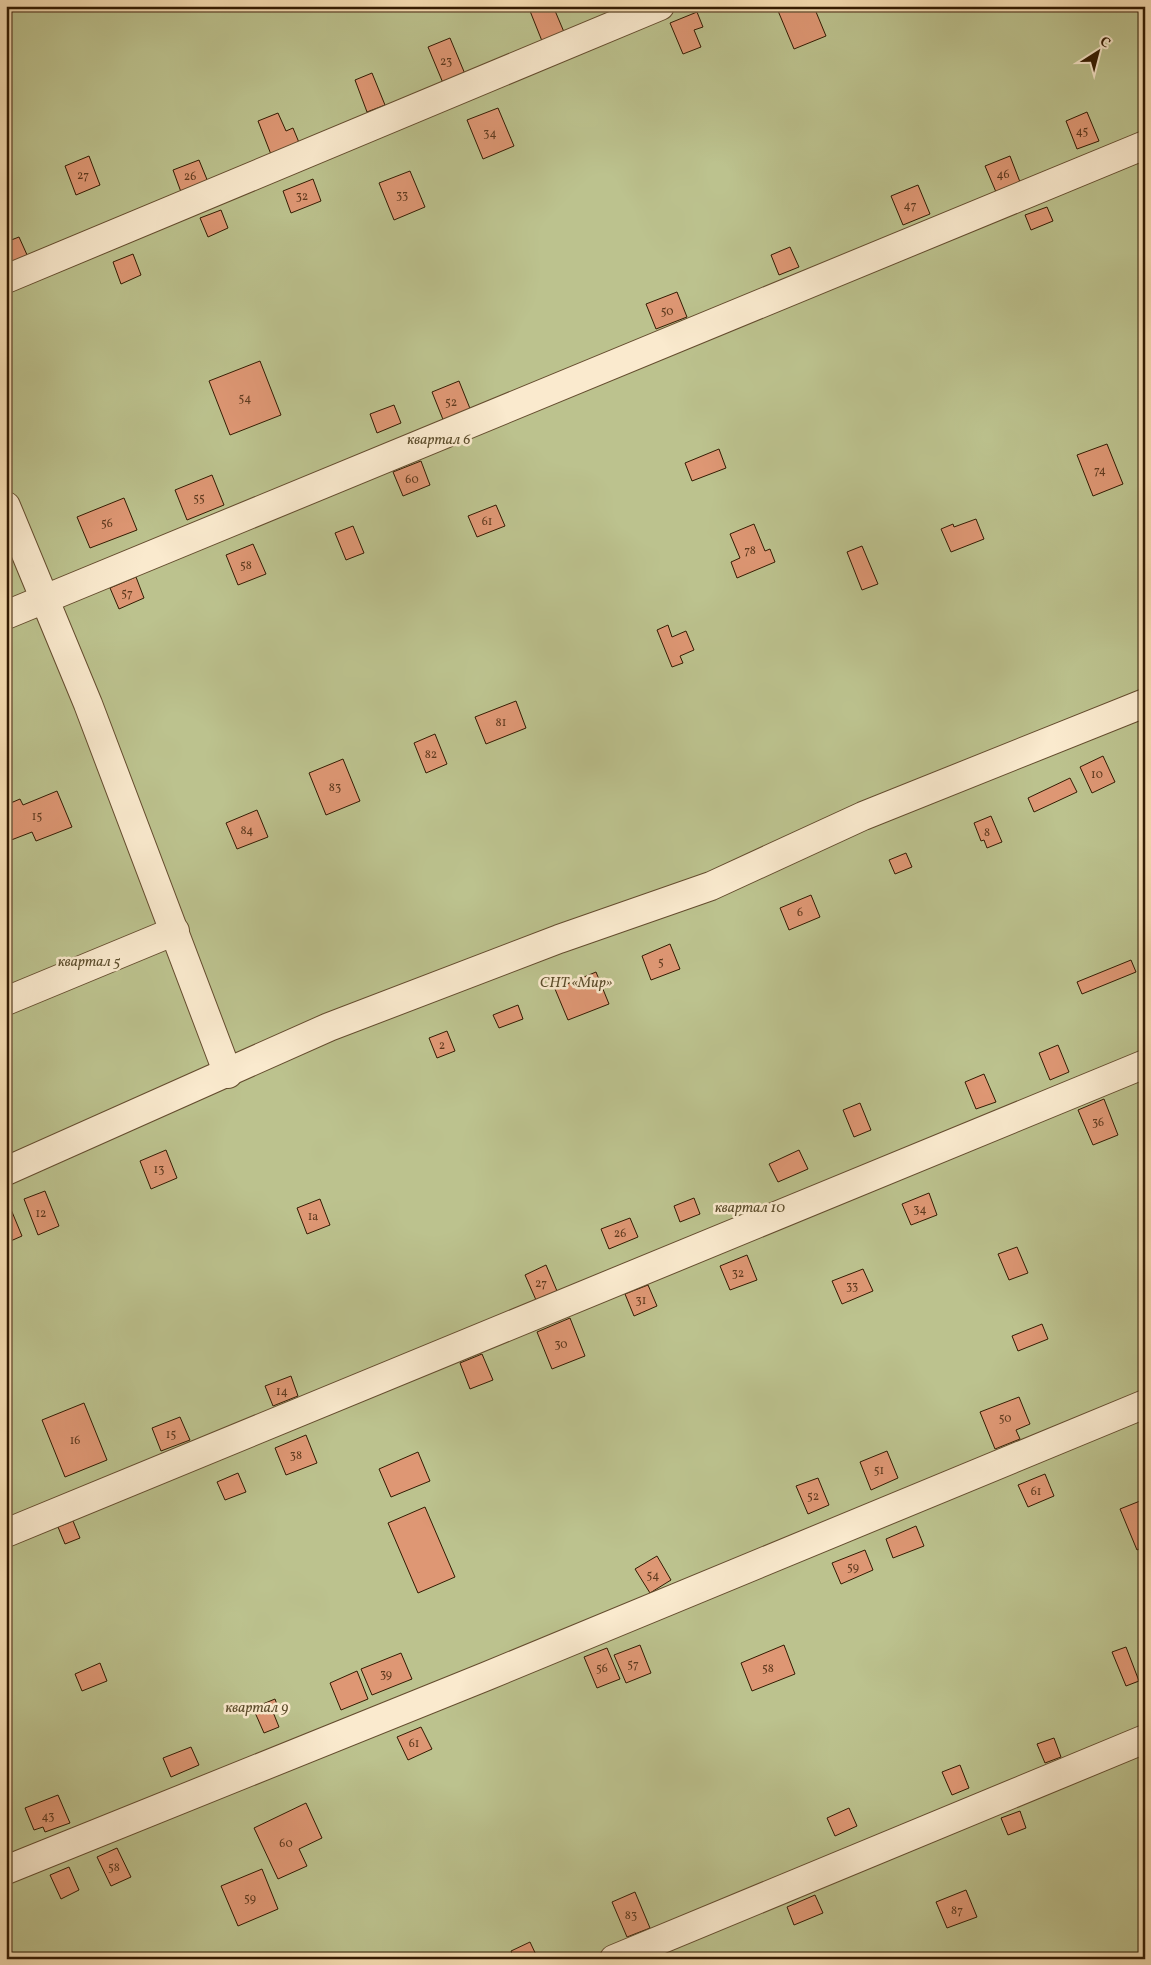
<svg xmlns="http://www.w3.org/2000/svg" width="1151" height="1965" font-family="Vollkorn,serif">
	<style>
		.green { fill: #bcc28e; stroke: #786e48 }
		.building { fill: #de9774; stroke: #331b02 }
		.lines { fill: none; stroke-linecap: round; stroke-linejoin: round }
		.minor-casing { stroke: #644c2e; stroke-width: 30 }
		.minor { stroke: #faeace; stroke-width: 28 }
		.labels { text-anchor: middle; stroke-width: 5; stroke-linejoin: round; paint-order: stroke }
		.number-label { font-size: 12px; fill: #5e3a1e }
		.park-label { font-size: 15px; font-style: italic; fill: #5c4d2c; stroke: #faeace }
	</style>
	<rect width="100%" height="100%" fill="#f8dfb4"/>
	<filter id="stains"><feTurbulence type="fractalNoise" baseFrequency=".004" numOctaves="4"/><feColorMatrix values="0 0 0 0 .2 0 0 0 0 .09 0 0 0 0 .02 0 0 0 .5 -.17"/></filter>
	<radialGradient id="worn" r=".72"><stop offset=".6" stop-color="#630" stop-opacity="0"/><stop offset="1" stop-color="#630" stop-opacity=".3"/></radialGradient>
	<rect class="green" x="6" y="6" width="1139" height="1953"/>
	<g class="building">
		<path d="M 542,6 L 553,6 L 564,32 L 542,41 L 530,11 Z"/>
		<path d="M 776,6 L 818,6 L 814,7 L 826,36 L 794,49 Z"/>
		<path d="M 697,12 L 703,27 L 694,30 L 701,47 L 683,54 L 670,23 Z"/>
		<path d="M 450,38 L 465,74 L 443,83 L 428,47 Z"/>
		<path d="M 372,73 L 385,105 L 367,112 L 355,80 Z"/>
		<path d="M 498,108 L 514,146 L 483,159 L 467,120 Z"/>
		<path d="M 1087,112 L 1099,141 L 1077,149 L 1066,121 Z"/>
		<path d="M 278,113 L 286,131 L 293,128 L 300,145 L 272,157 L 258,121 Z"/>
		<path d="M 89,156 L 100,185 L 76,195 L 65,166 Z"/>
		<path d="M 1010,156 L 1020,182 L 996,192 L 985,166 Z"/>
		<path d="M 199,160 L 208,182 L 181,192 L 173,170 Z"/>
		<path d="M 410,171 L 425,207 L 394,220 L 379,183 Z"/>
		<path d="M 313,179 L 321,201 L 291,213 L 283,191 Z"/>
		<path d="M 918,185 L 930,214 L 903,225 L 891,196 Z"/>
		<path d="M 1047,207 L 1053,221 L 1031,230 L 1025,215 Z"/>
		<path d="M 221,210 L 228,228 L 208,237 L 200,218 Z"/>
		<path d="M 19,237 L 28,257 L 6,265 L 6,242 Z"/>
		<path d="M 790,247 L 799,267 L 779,275 L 771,255 Z"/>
		<path d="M 133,254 L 141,275 L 121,284 L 113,262 Z"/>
		<path d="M 677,292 L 687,317 L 656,329 L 646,304 Z"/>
		<path d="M 260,361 L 281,415 L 230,435 L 209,381 Z"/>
		<path d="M 459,381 L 471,411 L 444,422 L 432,392 Z"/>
		<path d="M 394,405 L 401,423 L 377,433 L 370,414 Z"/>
		<path d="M 1107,444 L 1123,484 L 1093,496 L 1077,455 Z"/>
		<path d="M 719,449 L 726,468 L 692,481 L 685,463 Z"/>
		<path d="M 421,461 L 430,485 L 403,496 L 393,472 Z"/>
		<path d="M 212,475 L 224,505 L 187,520 L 175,490 Z"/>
		<path d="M 124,498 L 137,530 L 90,548 L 77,517 Z"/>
		<path d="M 496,505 L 505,526 L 477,537 L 468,516 Z"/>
		<path d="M 976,519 L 984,539 L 951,552 L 941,529 L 953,524 L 954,527 Z"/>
		<path d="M 754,524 L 765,551 L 770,549 L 775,562 L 737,578 L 731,562 L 740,558 L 730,534 Z"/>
		<path d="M 353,526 L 364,553 L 346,560 L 335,533 Z"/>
		<path d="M 253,544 L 266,574 L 238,585 L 226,555 Z"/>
		<path d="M 862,546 L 878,584 L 862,590 L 847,552 Z"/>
		<path d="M 136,577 L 144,598 L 119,609 L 110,588 Z"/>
		<path d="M 668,625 L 672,637 L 686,631 L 694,650 L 680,656 L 683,663 L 672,667 L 657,630 Z"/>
		<path d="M 516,701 L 526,728 L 486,744 L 475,717 Z"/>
		<path d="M 435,734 L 447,764 L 426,773 L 414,743 Z"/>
		<path d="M 1103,756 L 1115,782 L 1092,793 L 1080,767 Z"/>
		<path d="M 343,759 L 360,801 L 326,815 L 309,773 Z"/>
		<path d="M 1070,778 L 1077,792 L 1034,812 L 1028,798 Z"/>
		<path d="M 57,791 L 72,827 L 36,841 L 32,832 L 6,842 L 6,805 L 20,799 L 23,805 Z"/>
		<path d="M 257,810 L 268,837 L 237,849 L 226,823 Z"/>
		<path d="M 991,816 L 1002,842 L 987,848 L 984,840 L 981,841 L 974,823 Z"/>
		<path d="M 906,853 L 912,867 L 895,874 L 889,860 Z"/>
		<path d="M 811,895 L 820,917 L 789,930 L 780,908 Z"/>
		<path d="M 670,944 L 680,969 L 651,980 L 642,956 Z"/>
		<path d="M 1131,960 L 1136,972 L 1082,994 L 1077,982 Z"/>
		<path d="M 596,972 L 609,1004 L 568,1020 L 555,989 Z"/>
		<path d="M 518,1005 L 523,1019 L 499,1028 L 493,1015 Z"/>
		<path d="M 447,1031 L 455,1051 L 437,1058 L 429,1038 Z"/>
		<path d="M 1058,1045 L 1069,1072 L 1050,1080 L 1039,1053 Z"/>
		<path d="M 984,1074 L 996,1102 L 976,1109 L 965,1082 Z"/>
		<path d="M 1104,1099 L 1118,1135 L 1093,1145 L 1078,1110 Z"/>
		<path d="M 860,1103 L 871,1130 L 854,1137 L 843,1110 Z"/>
		<path d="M 166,1150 L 177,1178 L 151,1189 L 140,1161 Z"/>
		<path d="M 799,1150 L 808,1169 L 778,1182 L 769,1164 Z"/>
		<path d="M 45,1191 L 59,1226 L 38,1235 L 24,1199 Z"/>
		<path d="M 929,1193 L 937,1215 L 911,1225 L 902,1204 Z"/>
		<path d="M 694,1198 L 700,1214 L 680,1222 L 674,1206 Z"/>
		<path d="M 320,1199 L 330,1225 L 307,1234 L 297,1208 Z"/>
		<path d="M 10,1207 L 22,1236 L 6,1243 L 6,1209 Z"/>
		<path d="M 630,1218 L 638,1237 L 609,1249 L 601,1229 Z"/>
		<path d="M 1017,1247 L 1028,1273 L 1009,1280 L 998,1254 Z"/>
		<path d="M 747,1255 L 757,1280 L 730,1290 L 720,1266 Z"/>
		<path d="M 546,1265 L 557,1291 L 536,1300 L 525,1275 Z"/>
		<path d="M 863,1269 L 873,1291 L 842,1304 L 832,1281 Z"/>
		<path d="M 648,1285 L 657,1306 L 634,1316 L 625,1294 Z"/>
		<path d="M 570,1318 L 585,1356 L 552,1369 L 537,1332 Z"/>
		<path d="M 1042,1324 L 1048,1339 L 1018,1351 L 1012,1336 Z"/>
		<path d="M 482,1354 L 493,1380 L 470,1389 L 460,1363 Z"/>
		<path d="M 291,1376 L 298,1396 L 273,1406 L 265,1386 Z"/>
		<path d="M 1019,1397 L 1030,1424 L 1016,1430 L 1020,1439 L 995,1449 L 980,1412 Z"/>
		<path d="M 84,1403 L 107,1460 L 65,1477 L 42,1420 Z"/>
		<path d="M 180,1417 L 190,1440 L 161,1451 L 152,1428 Z"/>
		<path d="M 306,1435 L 317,1463 L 286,1475 L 275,1448 Z"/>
		<path d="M 887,1451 L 898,1478 L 871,1490 L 860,1462 Z"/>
		<path d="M 418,1452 L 430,1481 L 391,1497 L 379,1469 Z"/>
		<path d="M 238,1473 L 246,1492 L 225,1500 L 217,1482 Z"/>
		<path d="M 1045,1474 L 1054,1496 L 1028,1507 L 1018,1485 Z"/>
		<path d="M 818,1478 L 829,1505 L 808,1514 L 796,1486 Z"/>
		<path d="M 1145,1499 L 1145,1546 L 1137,1550 L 1120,1509 Z"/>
		<path d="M 425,1507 L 455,1577 L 418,1593 L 388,1523 Z"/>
		<path d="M 73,1521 L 80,1538 L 65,1544 L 58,1527 Z"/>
		<path d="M 916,1526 L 924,1546 L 893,1558 L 886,1539 Z"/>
		<path d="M 865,1550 L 873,1570 L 841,1584 L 832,1563 Z"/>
		<path d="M 657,1556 L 671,1580 L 650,1593 L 635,1569 Z"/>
		<path d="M 640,1645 L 651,1673 L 626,1683 L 614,1655 Z"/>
		<path d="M 784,1645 L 795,1674 L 752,1691 L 741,1663 Z"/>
		<path d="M 1126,1647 L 1139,1681 L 1126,1686 L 1112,1652 Z"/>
		<path d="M 607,1648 L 620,1679 L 597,1688 L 584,1657 Z"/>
		<path d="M 401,1653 L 412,1679 L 372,1695 L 361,1669 Z"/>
		<path d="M 100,1663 L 107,1681 L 82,1691 L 75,1674 Z"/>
		<path d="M 357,1671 L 368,1699 L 341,1710 L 330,1683 Z"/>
		<path d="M 275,1699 L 279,1710 L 273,1712 L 279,1727 L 264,1733 L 253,1708 Z"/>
		<path d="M 421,1727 L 432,1749 L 408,1760 L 397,1737 Z"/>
		<path d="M 1054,1738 L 1061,1757 L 1045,1763 L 1037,1744 Z"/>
		<path d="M 191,1747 L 199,1765 L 171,1777 L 163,1758 Z"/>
		<path d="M 960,1765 L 969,1788 L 952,1795 L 942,1772 Z"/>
		<path d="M 58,1795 L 70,1823 L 45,1832 L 43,1827 L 34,1830 L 25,1808 Z"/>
		<path d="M 306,1803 L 322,1838 L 299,1849 L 307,1866 L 278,1879 L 254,1828 Z"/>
		<path d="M 849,1808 L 857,1826 L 835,1836 L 827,1818 Z"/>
		<path d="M 1020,1811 L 1026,1828 L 1008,1835 L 1001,1818 Z"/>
		<path d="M 117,1848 L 131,1877 L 111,1886 L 97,1857 Z"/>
		<path d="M 69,1867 L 79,1890 L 61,1899 L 50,1875 Z"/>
		<path d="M 262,1869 L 278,1909 L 238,1926 L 221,1886 Z"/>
		<path d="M 966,1890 L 977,1917 L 947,1928 L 936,1902 Z"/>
		<path d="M 635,1892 L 650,1928 L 627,1937 L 612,1902 Z"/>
		<path d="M 815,1895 L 823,1913 L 794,1925 L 787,1907 Z"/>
		<path d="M 530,1942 L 538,1959 L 514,1959 L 511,1951 Z"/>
	</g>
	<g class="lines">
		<defs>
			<g id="minor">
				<path d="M 6,279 L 660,6"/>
				<path d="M 6,506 L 88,704 L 228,1074"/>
				<path d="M 6,615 L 1145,145"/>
				<path d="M 6,1001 L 175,931"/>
				<path d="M 6,1171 L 329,1027 L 559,939 L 711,886 L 863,816 L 1145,703"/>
				<path d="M 6,1533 L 1145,1064"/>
				<path d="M 6,1870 L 487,1676 L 1145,1404"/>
				<path d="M 614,1959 L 1145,1739"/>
			</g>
		</defs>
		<use href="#minor" class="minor-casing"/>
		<use href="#minor" class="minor"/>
	</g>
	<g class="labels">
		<g class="number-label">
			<text x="446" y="65">23</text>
			<text x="1082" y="135">45</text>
			<text x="490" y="137">34</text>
			<text x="1003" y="178">46</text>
			<text x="83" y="179">27</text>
			<text x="190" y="180">26</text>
			<text x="402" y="199">33</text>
			<text x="302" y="200">32</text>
			<text x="910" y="209">47</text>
			<text x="667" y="315">50</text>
			<text x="245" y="402">54</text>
			<text x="451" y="406">52</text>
			<text x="1100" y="474">74</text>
			<text x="412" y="483">60</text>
			<text x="199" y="502">55</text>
			<text x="487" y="525">61</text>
			<text x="107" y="527">56</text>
			<text x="750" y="554">78</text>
			<text x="246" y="569">58</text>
			<text x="127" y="597">57</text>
			<text x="501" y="726">81</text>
			<text x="431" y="758">82</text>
			<text x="1097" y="778">10</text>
			<text x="335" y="791">83</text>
			<text x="37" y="820">15</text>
			<text x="247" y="834">84</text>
			<text x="987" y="836">8</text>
			<text x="800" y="916">6</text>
			<text x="661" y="966">5</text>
			<text x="442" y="1049">2</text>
			<text x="1098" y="1126">36</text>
			<text x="159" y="1173">13</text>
			<text x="920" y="1213">34</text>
			<text x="41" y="1217">12</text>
			<text x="313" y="1220">1а</text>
			<text x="620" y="1237">26</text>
			<text x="738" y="1277">32</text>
			<text x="541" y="1287">27</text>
			<text x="852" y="1290">33</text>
			<text x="641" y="1304">31</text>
			<text x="561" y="1348">30</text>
			<text x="282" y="1395">14</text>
			<text x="1005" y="1422">50</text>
			<text x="171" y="1438">15</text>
			<text x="75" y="1444">16</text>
			<text x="296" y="1459">38</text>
			<text x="879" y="1474">51</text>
			<text x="1036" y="1495">61</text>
			<text x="813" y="1500">52</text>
			<text x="853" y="1571">59</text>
			<text x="653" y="1579">54</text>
			<text x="633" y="1668">57</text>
			<text x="602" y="1672">56</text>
			<text x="768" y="1672">58</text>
			<text x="386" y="1678">39</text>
			<text x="414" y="1747">61</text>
			<text x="48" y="1820">43</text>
			<text x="286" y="1847">60</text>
			<text x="114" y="1871">58</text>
			<text x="250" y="1902">59</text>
			<text x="957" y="1914">87</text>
			<text x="631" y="1919">83</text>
		</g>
		<g class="park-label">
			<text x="439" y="444">квартал 6</text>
			<text x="89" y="966">квартал 5</text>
			<text x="576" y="987">СНТ «Мир»</text>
			<text x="750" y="1212">квартал 10</text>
			<text x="257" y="1712">квартал 9</text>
		</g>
	</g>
	<rect width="1151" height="1965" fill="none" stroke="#f8dfb4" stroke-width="25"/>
	<rect x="8" y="8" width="1136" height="1950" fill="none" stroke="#331b02" stroke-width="2.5"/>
	<rect x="12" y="12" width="1126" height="1940" fill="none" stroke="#331b02"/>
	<g transform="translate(1098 52) rotate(36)" stroke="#faeace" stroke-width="4" paint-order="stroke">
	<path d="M0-4L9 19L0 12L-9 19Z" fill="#331b02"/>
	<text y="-8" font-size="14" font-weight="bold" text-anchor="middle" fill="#331b02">С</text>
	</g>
	<rect width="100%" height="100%" filter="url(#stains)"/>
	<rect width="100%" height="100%" fill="url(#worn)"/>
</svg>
